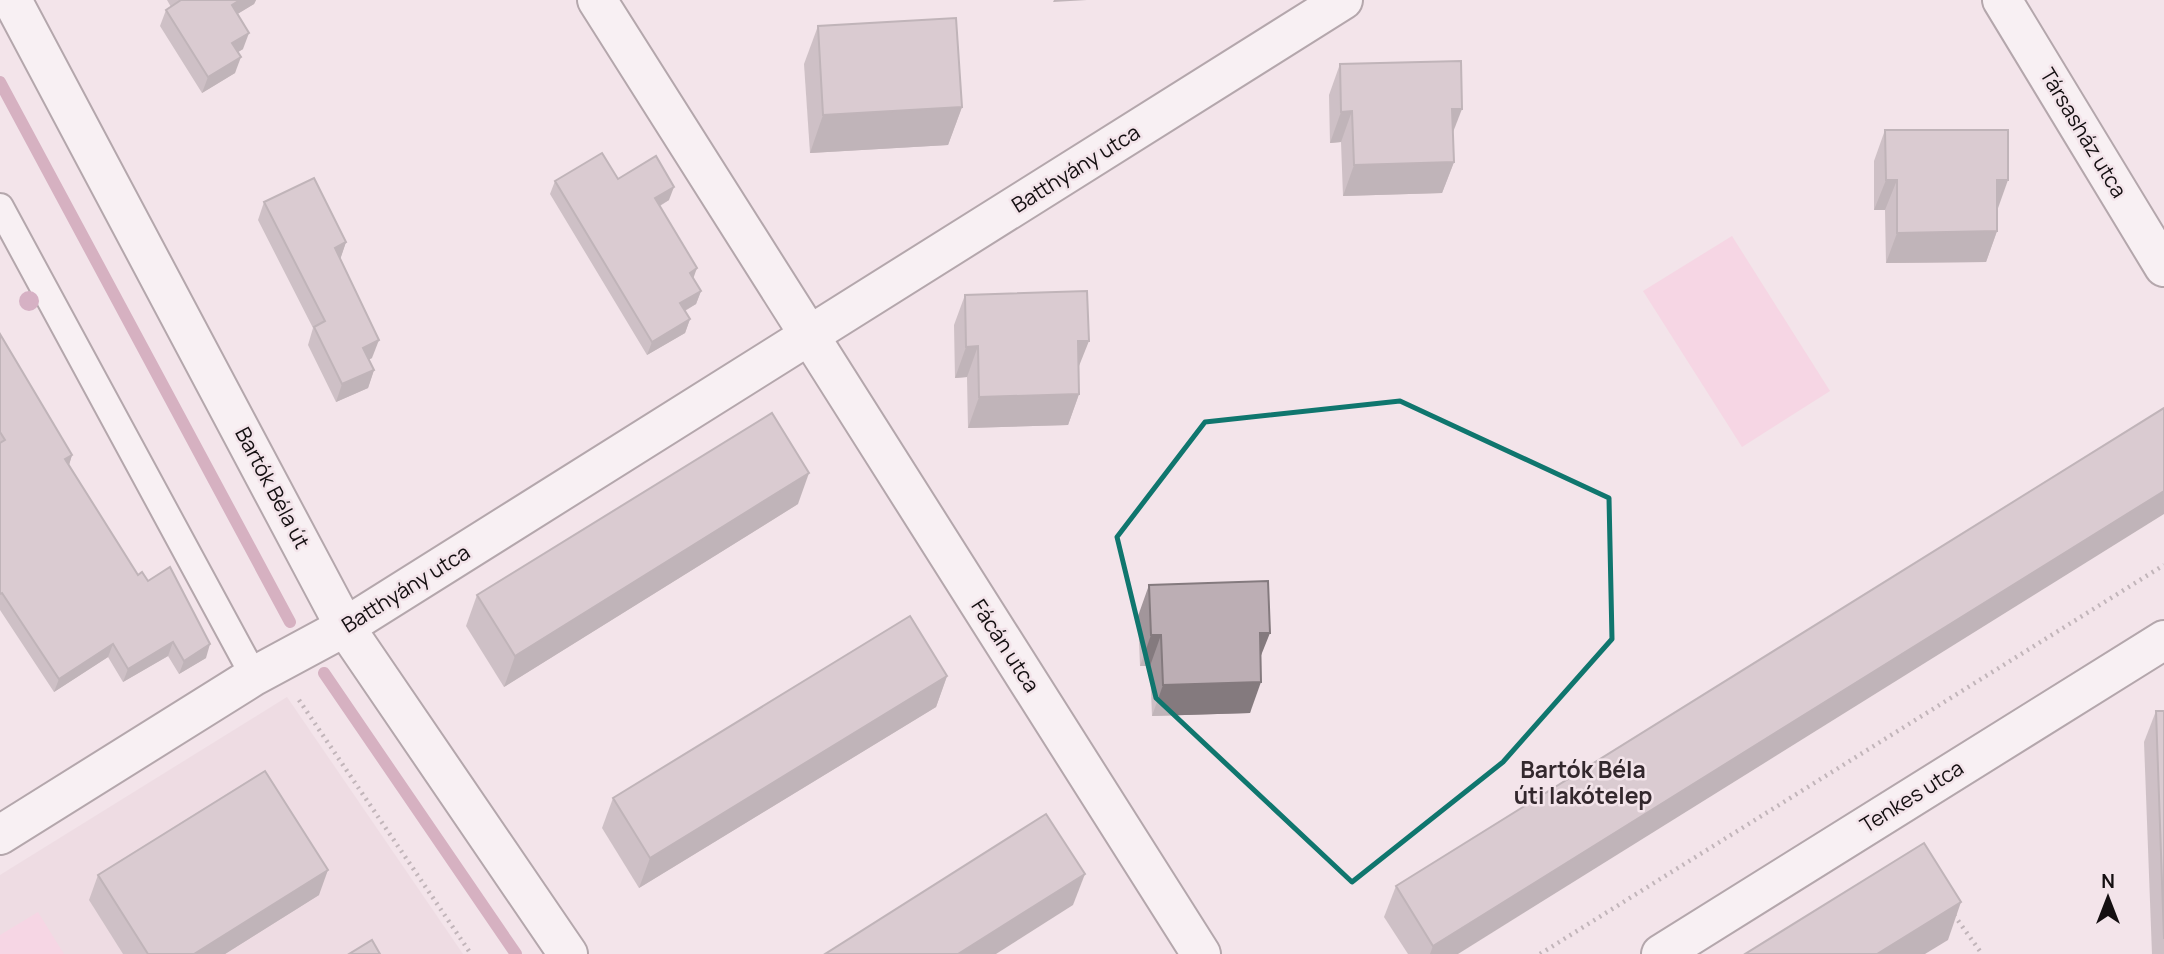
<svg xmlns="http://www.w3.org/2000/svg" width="2164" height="954" font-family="Manrope,sans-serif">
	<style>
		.built { fill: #e9d3dc }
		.green { fill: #fac6dd }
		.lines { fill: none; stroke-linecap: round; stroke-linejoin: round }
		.stream { stroke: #b37391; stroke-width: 12 }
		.lane-casing { stroke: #695d62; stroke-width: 30 }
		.street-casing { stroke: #695d62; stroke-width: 42 }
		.path { stroke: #877d81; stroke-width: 4.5; stroke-dasharray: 2 5; stroke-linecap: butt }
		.lane { stroke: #fff; stroke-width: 26 }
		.street { stroke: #fff; stroke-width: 38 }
		.tree { fill: #b37498 }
		.wall { fill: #a2969b }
		.shaded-wall { fill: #847a7e }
		.building { fill: #bcaeb4; stroke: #847a7e; stroke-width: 2 }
		.marked { fill: none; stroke: #0f766e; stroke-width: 5; stroke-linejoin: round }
		.labels { text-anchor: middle; stroke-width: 5; stroke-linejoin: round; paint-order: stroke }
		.street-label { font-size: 21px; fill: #140f11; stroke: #f3e4ea }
		.neighbourhood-label { font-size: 23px; font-weight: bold; fill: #33282d; stroke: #f3e4ea }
	</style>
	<rect width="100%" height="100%" fill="#f3e4ea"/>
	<path class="built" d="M 287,697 L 463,954 L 0,954 L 0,875 Z"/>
	<g class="green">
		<path d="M 1732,236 L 1830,391 L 1742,447 L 1643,291 Z"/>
		<path d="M 38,912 L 64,954 L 0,954 L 0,935 Z"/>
	</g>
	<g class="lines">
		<g class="stream">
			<path d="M 0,82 L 290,622"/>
			<path d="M 324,673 L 516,954"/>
		</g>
		<defs>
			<path id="lane" d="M 0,207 L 254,676"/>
			<g id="street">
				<path d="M 12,0 L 345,627 L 568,954"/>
				<path d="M 597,0 L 1201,954"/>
				<path d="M 2002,0 L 2164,267"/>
				<path d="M 0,835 L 254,676 L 345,627 L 1343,0"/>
				<path d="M 1661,954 L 2164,640"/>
			</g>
		</defs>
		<use href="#lane" class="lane-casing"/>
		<use href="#street" class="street-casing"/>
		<g class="path">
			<path d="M 299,700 L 471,954"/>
			<path d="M 1954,915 L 1982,954"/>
			<path d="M 1540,954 L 2164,565"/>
		</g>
		<use href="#lane" class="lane"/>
		<use href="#street" class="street"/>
	</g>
	<circle class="tree" cx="29" cy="301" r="10"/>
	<g class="wall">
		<path d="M 167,0 L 256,0 L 254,4 L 237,14 L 243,49 L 238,52 L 235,73 L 202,93 L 160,26 L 166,10 L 171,7 Z"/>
		<path d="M 818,26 L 962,107 L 948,145 L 810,153 L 804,64 Z"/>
		<path d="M 1340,64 L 1453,134 L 1454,162 L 1442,193 L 1343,196 L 1341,142 L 1330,143 L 1329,95 Z"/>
		<path d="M 1885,130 L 1997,211 L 1997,231 L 1986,262 L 1886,263 L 1885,210 L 1874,210 L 1874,161 Z"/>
		<path d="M 618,179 L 669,200 L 660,206 L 693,278 L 701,291 L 696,304 L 685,311 L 690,319 L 685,333 L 647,355 L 550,194 L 555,181 Z"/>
		<path d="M 264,202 L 346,242 L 340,259 L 372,358 L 369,359 L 374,370 L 368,388 L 336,402 L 308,345 L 313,328 L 258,220 Z"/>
		<path d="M 965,295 L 1079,367 L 1079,394 L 1068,425 L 968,428 L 967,377 L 955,378 L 954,325 Z"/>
		<path d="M 0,334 L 72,455 L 69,465 L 138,575 L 148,581 L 206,658 L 179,674 L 168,656 L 123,682 L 108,657 L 54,692 L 0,610 Z"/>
		<path d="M 798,504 L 504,687 L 466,626 L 477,595 Z"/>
		<path d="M 1149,585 L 1260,658 L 1250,713 L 1152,716 L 1150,666 L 1140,666 L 1138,616 Z"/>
		<path d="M 947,676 L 936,707 L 639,888 L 602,828 L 613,798 Z"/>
		<path d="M 2156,711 L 2164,711 L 2164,954 L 2152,954 L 2144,742 Z"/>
		<path d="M 98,875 L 319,895 L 225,954 L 123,954 L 89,900 Z"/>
		<path d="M 1396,886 L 1458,954 L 1408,954 L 1384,917 Z"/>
	</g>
	<g class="shaded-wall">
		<path d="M 240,0 L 256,0 L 254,4 L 226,21 L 232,5 Z"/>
		<path d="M 1054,0 L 1087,0 L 1053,2 Z"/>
		<path d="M 249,33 L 243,49 L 227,59 L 232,43 Z"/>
		<path d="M 241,57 L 235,73 L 202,93 L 208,77 Z"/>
		<path d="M 962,107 L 948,145 L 810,153 L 823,115 Z"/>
		<path d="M 1452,109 L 1462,109 L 1450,140 Z"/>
		<path d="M 1352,111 L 1341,142 L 1330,143 L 1341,112 Z"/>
		<path d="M 1454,162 L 1442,193 L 1343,196 L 1354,165 Z"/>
		<path d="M 1886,180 L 1897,180 L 1885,210 L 1874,210 Z"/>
		<path d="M 1997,180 L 2008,180 L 1997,211 Z"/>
		<path d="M 674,187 L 669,200 L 650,211 L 655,198 Z"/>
		<path d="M 1997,231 L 1986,262 L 1886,263 L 1897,233 Z"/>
		<path d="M 346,242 L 340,260 L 335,248 Z"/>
		<path d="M 697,268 L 692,282 L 690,273 Z"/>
		<path d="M 701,291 L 696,304 L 675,316 L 680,303 Z"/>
		<path d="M 690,319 L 685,333 L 647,355 L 652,342 Z"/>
		<path d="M 379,340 L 372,358 L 357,366 L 363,348 Z"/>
		<path d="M 1078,341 L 1089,341 L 1077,371 Z"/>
		<path d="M 978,346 L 967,377 L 955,378 L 966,347 Z"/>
		<path d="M 374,370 L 368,388 L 336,402 L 342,384 Z"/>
		<path d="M 1079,394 L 1068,425 L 968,428 L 979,397 Z"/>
		<path d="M 72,455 L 68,468 L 65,459 Z"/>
		<path d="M 809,473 L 798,504 L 504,687 L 515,656 Z"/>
		<path d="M 2164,491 L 2164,514 L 1458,954 L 1430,954 L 1433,946 Z"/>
		<path d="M 1260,633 L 1270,633 L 1258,663 Z"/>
		<path d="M 1151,635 L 1161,635 L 1150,666 L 1140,666 Z"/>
		<path d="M 173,642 L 168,656 L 123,682 L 128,669 Z"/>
		<path d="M 113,644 L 108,657 L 54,692 L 59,679 Z"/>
		<path d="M 210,644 L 206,658 L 179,674 L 184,661 Z"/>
		<path d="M 947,676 L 936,707 L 639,888 L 650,858 Z"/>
		<path d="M 1261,682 L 1250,713 L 1152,716 L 1163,685 Z"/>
		<path d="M 328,870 L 319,895 L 225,954 L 194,954 Z"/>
		<path d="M 1085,874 L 1073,905 L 996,954 L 958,954 Z"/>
		<path d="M 1961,902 L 1948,940 L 1925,954 L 1877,954 Z"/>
	</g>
	<g class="building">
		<path d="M 181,0 L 240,0 L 232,5 L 249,33 L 232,43 L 241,57 L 208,77 L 166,10 Z"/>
		<path d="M 956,18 L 962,107 L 823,115 L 818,26 Z"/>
		<path d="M 1461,61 L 1462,109 L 1452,109 L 1454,162 L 1354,165 L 1352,111 L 1341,112 L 1340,64 Z"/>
		<path d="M 1885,130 L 2008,130 L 2008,180 L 1997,180 L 1997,231 L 1897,233 L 1897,180 L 1886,180 Z"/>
		<path d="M 602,153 L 618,179 L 656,156 L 674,187 L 655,198 L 697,268 L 690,273 L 701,291 L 680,303 L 690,319 L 652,342 L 555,181 Z"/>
		<path d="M 314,178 L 346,242 L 335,248 L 379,340 L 363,348 L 374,370 L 342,384 L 314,327 L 325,321 L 264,202 Z"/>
		<path d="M 1087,291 L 1089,341 L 1078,341 L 1079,394 L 979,397 L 978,346 L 966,347 L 965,295 Z"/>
		<path d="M 0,334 L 72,455 L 65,459 L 138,575 L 142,572 L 148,581 L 170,567 L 210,644 L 184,661 L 173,642 L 128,669 L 113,644 L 59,679 L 2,593 L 0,594 L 0,443 L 5,440 L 0,432 Z"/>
		<path d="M 2164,408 L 2164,491 L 1433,946 L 1396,886 Z"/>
		<path d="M 772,413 L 809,473 L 515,656 L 477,595 Z"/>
		<path d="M 1268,581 L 1270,633 L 1260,633 L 1261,682 L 1163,685 L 1161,635 L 1151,635 L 1149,585 Z"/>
		<path d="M 910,616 L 947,676 L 650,858 L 613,798 Z"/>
		<path d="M 2156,711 L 2164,711 L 2164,939 Z"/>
		<path d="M 265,771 L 328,870 L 194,954 L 148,954 L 98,875 Z"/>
		<path d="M 1046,814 L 1085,874 L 958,954 L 825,954 Z"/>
		<path d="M 1924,843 L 1961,902 L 1877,954 L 1745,954 Z"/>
		<path d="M 372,940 L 380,954 L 349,954 Z"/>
	</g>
	<path d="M0 0H2164V954H0ZM 1400,401 L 1609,498 L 1612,639 L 1503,762 L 1352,882 L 1156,698 L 1117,537 L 1205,422 Z" fill="#f3e4ea" fill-opacity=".55" fill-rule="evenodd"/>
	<path class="marked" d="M 1400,401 L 1609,498 L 1612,639 L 1503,762 L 1352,882 L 1156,698 L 1117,537 L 1205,422 Z"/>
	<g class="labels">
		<g class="street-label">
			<text transform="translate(2083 133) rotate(59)" y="7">Társasház utca</text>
			<text transform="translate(1076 169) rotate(-32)" y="7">Batthyány utca</text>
			<text transform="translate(272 488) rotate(62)" y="7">Bartók Béla út</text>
			<text transform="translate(406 589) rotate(-32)" y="7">Batthyány utca</text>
			<text transform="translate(1005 646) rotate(57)" y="7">Fácán utca</text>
			<text transform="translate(1912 797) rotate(-32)" y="7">Tenkes utca</text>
		</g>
		<g class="neighbourhood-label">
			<text x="1583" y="778">Bartók Béla<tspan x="1583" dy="26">úti lakótelep</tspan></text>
		</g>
	</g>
	<g transform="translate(2108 898)" stroke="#f3e4ea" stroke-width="5" paint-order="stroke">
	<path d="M0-5L12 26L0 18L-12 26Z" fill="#140f11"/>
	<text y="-10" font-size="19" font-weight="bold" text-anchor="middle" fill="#140f11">N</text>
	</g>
</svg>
